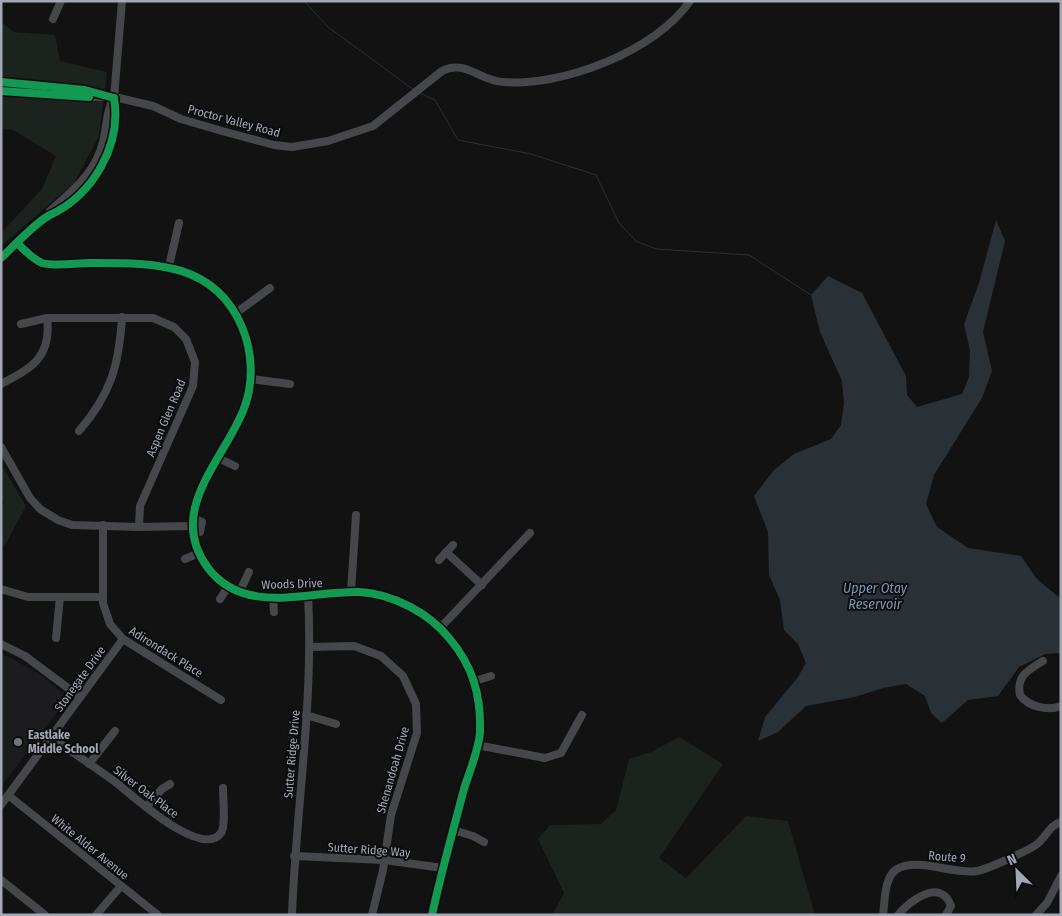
<svg xmlns="http://www.w3.org/2000/svg" width="1062" height="916" font-family="'Fira Sans Condensed',sans-serif">
	<style>
		.built { fill: #1c1c1e }
		.green { fill: #1c221d }
		.water { fill: #293137 }
		.lines { fill: none; stroke-linecap: round; stroke-linejoin: round }
		.stream { stroke: #293137; stroke-width: 1 }
		.minor { stroke: #46474b; stroke-width: 8 }
		.cycleway-casing { stroke: #0c0c0e; stroke-width: 11 }
		.cycleway { stroke: #139951; stroke-width: 8 }
		.poi-dot { fill: #70747b; stroke: #0c0c0e; stroke-width: 2 }
		.labels { text-anchor: middle; stroke-width: 4; stroke-linejoin: round; paint-order: stroke }
		.street-label { font-size: 12px; fill: #a3a8b3; stroke: #0c0c0e }
		.poi-label { font-size: 12px; font-weight: bold; fill: #a3a8b3; stroke: #0c0c0e; text-anchor: start }
		.water-label { font-size: 14px; font-style: italic; fill: #7a96ae; stroke: #0c0c0e }
	</style>
	<rect width="100%" height="100%" fill="#121212"/>
	<path class="built" d="M 1,653 L 38,673 L 68,698 L 1,787 Z"/>
	<g class="green">
		<path d="M 1,22 L 14,32 L 55,35 L 60,61 L 107,72 L 99,136 L 74,183 L 1,246 L 1,233 L 42,189 L 56,156 L 13,130 L 1,129 Z"/>
		<path d="M 1,464 L 26,506 L 5,545 L 1,544 L 1,506 L 4,504 L 1,498 Z"/>
		<path d="M 679,737 L 723,764 L 659,858 L 686,878 L 746,816 L 788,821 L 815,915 L 552,915 L 564,893 L 538,839 L 550,825 L 601,824 L 616,810 L 629,759 L 651,752 Z"/>
	</g>
	<path class="water" d="M 996,220 L 1005,241 L 983,332 L 992,371 L 982,398 L 934,475 L 926,504 L 937,527 L 968,548 L 1021,556 L 1037,579 L 1061,599 L 1061,653 L 1045,654 L 1019,667 L 998,696 L 968,700 L 942,723 L 931,713 L 925,696 L 906,684 L 883,688 L 855,697 L 806,706 L 778,732 L 758,741 L 765,717 L 798,677 L 806,663 L 798,644 L 784,630 L 780,600 L 769,575 L 768,532 L 754,496 L 774,470 L 794,454 L 831,439 L 841,425 L 844,403 L 842,381 L 820,332 L 811,295 L 828,276 L 862,293 L 906,376 L 907,395 L 917,407 L 962,394 L 969,377 L 970,350 L 964,324 L 979,283 Z"/>
	<g class="lines">
		<g class="stream">
			<path d="M 304,1 L 328,27 L 414,90"/>
			<path d="M 419,93 L 435,100 L 458,140 L 531,154 L 596,175 L 619,223 L 636,241 L 656,249 L 749,255 L 811,295"/>
		</g>
		<g class="minor">
			<path d="M 53,19 L 61,1"/>
			<path d="M 1,82 L 85,90 L 153,106 L 181,119 L 222,131 L 274,145 L 292,147 L 328,141 L 373,126 L 442,71 C 465,59 480,81 503,82 C 562,87 656,51 690,1"/>
			<path d="M 1,91 L 70,97 L 102,97"/>
			<path d="M 50,215 L 50,211 C 73,190 95,174 103,142 C 107,127 106,111 114,98"/>
			<path d="M 17,243 C 25,250 32,259 42,263 C 56,267 75,263 90,263 C 152,263 214,261 242,327 C 253,353 254,385 243,411 C 222,462 166,512 208,568 C 245,617 310,590 360,592 C 393,594 429,613 449,638 C 473,666 481,695 480,732 C 479,750 469,772 464,789 C 453,831 441,873 432,915"/>
			<path d="M 1,258 C 13,247 37,221 50,215 C 93,195 122,145 114,98 L 122,1"/>
			<path d="M 169,266 L 179,223"/>
			<path d="M 236,313 L 270,288"/>
			<path d="M 21,324 L 47,318 L 153,318 L 174,327 L 186,339 L 195,362 L 193,386 L 140,506 L 139,527"/>
			<path d="M 251,379 L 290,384"/>
			<path d="M 1,384 C 32,368 52,357 47,318"/>
			<path d="M 79,431 C 111,394 119,365 122,317"/>
			<path d="M 1,447 L 30,498 L 40,509 L 58,520 L 72,525 L 139,527 L 192,526"/>
			<path d="M 218,458 L 235,466"/>
			<path d="M 193,518 L 202,522 L 200,532 L 194,534"/>
			<path d="M 103,525 L 103,603 L 110,624 L 123,639 L 221,700"/>
			<path d="M 446,552 L 482,585"/>
			<path d="M 185,559 L 199,553"/>
			<path d="M 439,560 L 453,545"/>
			<path d="M 1,589 L 28,597 L 103,597"/>
			<path d="M 351,592 L 356,515"/>
			<path d="M 239,593 L 249,572"/>
			<path d="M 273,597 L 274,612"/>
			<path d="M 220,599 L 228,587"/>
			<path d="M 441,627 L 530,533"/>
			<path d="M 56,638 L 60,597"/>
			<path d="M 1,644 L 25,656 L 80,697"/>
			<path d="M 310,647 L 354,646 L 381,656 L 403,676 L 416,704 L 417,733 L 391,815 L 383,870 L 372,915"/>
			<path d="M 1043,661 C 1028,670 1016,676 1020,695 C 1029,707 1047,711 1061,706"/>
			<path d="M 475,681 L 491,676"/>
			<path d="M 306,715 L 336,724"/>
			<path d="M 51,737 C 72,752 93,766 114,781 C 130,793 201,860 221,833 C 226,826 223,798 223,788"/>
			<path d="M 477,745 L 545,758 L 561,753 L 582,715"/>
			<path d="M 89,764 L 115,731"/>
			<path d="M 8,795 L 158,915"/>
			<path d="M 1,805 L 123,639"/>
			<path d="M 146,807 L 162,789 L 170,784"/>
			<path d="M 453,830 L 473,836 L 484,842"/>
			<path d="M 294,856 L 384,860 L 443,868"/>
			<path d="M 1,880 L 45,915"/>
			<path d="M 96,915 L 121,886"/>
			<path d="M 292,915 C 296,808 314,702 308,595"/>
			<path d="M 883,915 C 885,901 884,877 897,869 C 918,857 954,875 977,871 C 988,869 1027,851 1036,845 C 1046,838 1049,825 1061,822"/>
			<path d="M 898,915 C 909,901 941,877 951,906 L 946,915"/>
			<path d="M 1036,915 L 1047,903 L 1061,876"/>
		</g>
		<defs>
			<g id="cycleway">
				<path d="M 1,82 L 85,90 L 114,98"/>
				<path d="M 1,91 L 89,97"/>
				<path d="M 17,243 C 25,250 32,259 42,263 C 56,267 75,263 90,263 C 152,263 214,261 242,327 C 253,353 254,385 243,411 C 222,462 166,512 208,568 C 245,617 310,590 360,592 C 393,594 429,613 449,638 C 473,666 481,695 480,732 C 479,750 469,772 464,789 C 453,831 441,873 432,915"/>
				<path d="M 1,258 C 13,247 37,221 50,215 C 93,195 122,145 114,98"/>
			</g>
		</defs>
		<use href="#cycleway" class="cycleway-casing"/>
		<use href="#cycleway" class="cycleway"/>
	</g>
	<circle class="poi-dot" cx="18" cy="742" r="5"/>
	<g class="labels">
		<g class="street-label">
			<text transform="translate(234 121) rotate(15)" y="4">Proctor Valley Road</text>
			<text transform="translate(166 418) rotate(-67)" y="4">Aspen Glen Road</text>
			<text transform="translate(292 584) rotate(-2)" y="4">Woods Drive</text>
			<text transform="translate(166 652) rotate(32)" y="4">Adirondack Place</text>
			<text transform="translate(80 679) rotate(-54)" y="4">Stonegate Drive</text>
			<text transform="translate(292 754) rotate(-85)" y="4">Sutter Ridge Drive</text>
			<text transform="translate(393 770) rotate(-74)" y="4">Shenandoah Drive</text>
			<text transform="translate(146 792) rotate(37)" y="4">Silver Oak Place</text>
			<text transform="translate(90 847) rotate(39)" y="4">White Alder Avenue</text>
			<text transform="translate(369 850) rotate(4)" y="4">Sutter Ridge Way</text>
			<text transform="translate(947 857) rotate(5)" y="4">Route 9</text>
		</g>
		<g class="poi-label">
			<text x="28" y="739">Eastlake<tspan x="28" dy="14">Middle School</tspan></text>
		</g>
		<g class="water-label">
			<text x="875" y="593">Upper Otay<tspan x="875" dy="16">Reservoir</tspan></text>
		</g>
	</g>
	<rect width="1062" height="916" fill="none" stroke="#a3a8b3" stroke-width="5"/>
	<g transform="translate(1017 871) rotate(336)" stroke="#0c0c0e" stroke-width="4" paint-order="stroke">
	<path d="M0-4L9 19L0 12L-9 19Z" fill="#a3a8b3"/>
	<text y="-8" font-size="14" font-weight="bold" text-anchor="middle" fill="#a3a8b3">N</text>
	</g>
</svg>
